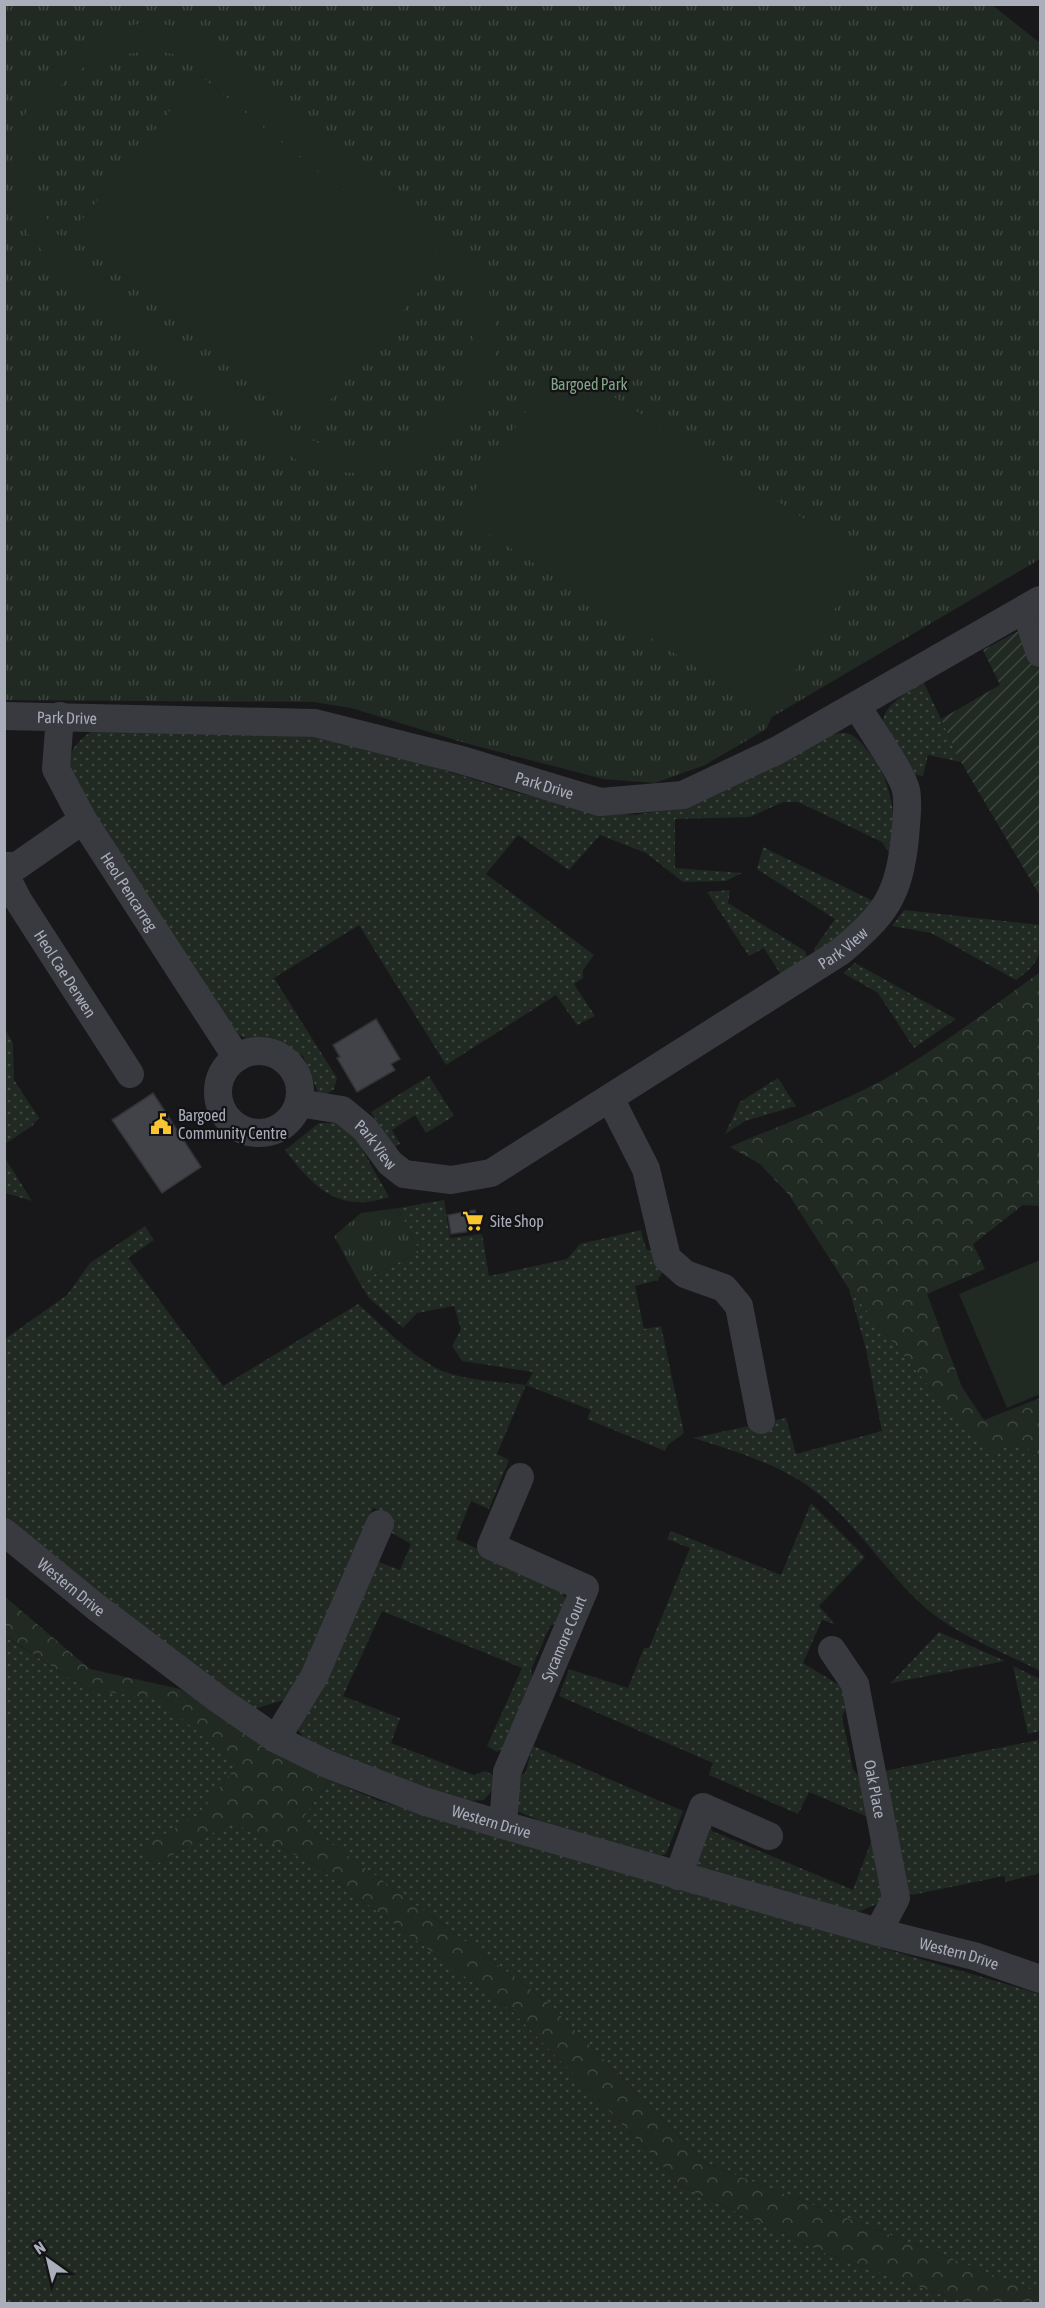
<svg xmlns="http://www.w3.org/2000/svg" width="1045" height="2308" font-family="'Asap Condensed',sans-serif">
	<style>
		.grass { fill: url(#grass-dots) }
		.forest { fill: url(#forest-crowns) }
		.park { fill: url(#park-tufts) }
		.garden { fill: url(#garden-furrows) }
		.pitch { fill: #202922; fill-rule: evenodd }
		.building { fill: #424348; stroke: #333237; stroke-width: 1.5 }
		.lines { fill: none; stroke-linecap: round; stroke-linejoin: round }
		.minor { stroke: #393a40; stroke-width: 28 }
		.labels { text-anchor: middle; stroke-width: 4.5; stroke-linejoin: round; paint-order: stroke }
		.park-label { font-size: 16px; fill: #80a686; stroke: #131316 }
		.street-label { font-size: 16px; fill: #aaaebb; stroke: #131316 }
		.poi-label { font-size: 16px; fill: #aaaebb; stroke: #131316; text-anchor: start }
	</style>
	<defs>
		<pattern id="grass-dots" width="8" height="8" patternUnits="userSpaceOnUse" patternTransform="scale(1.5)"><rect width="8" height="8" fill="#202922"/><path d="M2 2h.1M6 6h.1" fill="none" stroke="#3e4640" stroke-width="1.8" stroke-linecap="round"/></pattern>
		<pattern id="forest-crowns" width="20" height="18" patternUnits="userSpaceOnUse" patternTransform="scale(1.5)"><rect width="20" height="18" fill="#202922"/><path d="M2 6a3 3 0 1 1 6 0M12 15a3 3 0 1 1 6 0" fill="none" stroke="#3e4640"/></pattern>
		<pattern id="park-tufts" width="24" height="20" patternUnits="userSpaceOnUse" patternTransform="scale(1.5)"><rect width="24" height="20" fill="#202922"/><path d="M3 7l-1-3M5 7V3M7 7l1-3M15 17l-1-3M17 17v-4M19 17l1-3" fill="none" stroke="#3e4640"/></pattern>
		<pattern id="garden-furrows" width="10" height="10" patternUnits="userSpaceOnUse" patternTransform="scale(1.5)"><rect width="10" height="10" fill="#202922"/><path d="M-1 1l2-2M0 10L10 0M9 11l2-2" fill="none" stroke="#3e4640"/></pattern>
	</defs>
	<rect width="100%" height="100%" fill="#18181b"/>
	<g class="grass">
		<path d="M 923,681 L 961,762 L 928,755 L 923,776 L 906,773 C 877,719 869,717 923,681 Z"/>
		<path d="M 96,729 L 341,738 L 518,793 L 598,811 L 635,815 L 676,808 L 823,738 C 829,736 839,732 846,733 C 854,734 862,743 867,750 C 894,781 896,820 893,859 L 882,842 L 798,802 L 783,802 L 750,817 L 675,819 L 675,868 L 742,873 L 726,881 L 683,882 L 646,853 L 600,835 L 569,870 L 518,835 L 486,874 L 594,955 L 583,970 L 583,978 L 574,984 L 595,1016 L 577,1025 L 556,995 L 446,1065 L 359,925 L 274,978 L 337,1078 L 334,1089 L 327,1094 L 318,1092 L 303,1056 L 267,1044 L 252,1043 L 231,1029 L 67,772 C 68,751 78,739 96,729 Z"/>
		<path d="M 763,847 L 873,901 L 863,917 L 815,954 L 814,949 L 835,919 L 757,869 Z"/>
		<path d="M 730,890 L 728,903 L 805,951 L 808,959 L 781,975 L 764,948 L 749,956 L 707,892 Z"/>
		<path d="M 904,910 L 1040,925 C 1041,955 1041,962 1016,980 L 931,933 L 892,926 Z"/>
		<path d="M 855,963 L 956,1019 L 914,1048 L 878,993 L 843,973 Z"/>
		<path d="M 5,1029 L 13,1043 L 14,1080 L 39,1118 L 32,1126 L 5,1144 Z"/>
		<path d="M 429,1076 L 454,1116 L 426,1133 L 415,1115 L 392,1130 L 400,1144 L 393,1148 L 371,1112 Z"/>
		<path d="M 778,1078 L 796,1106 L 745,1121 L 725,1134 L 740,1102 Z"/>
		<path d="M 319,1123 L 337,1123 L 353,1133 L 389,1197 C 340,1214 313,1188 285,1150 Z"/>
		<path d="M 5,1158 L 32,1201 L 5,1193 Z"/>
		<path d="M 444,1200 L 450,1238 L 482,1234 L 489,1276 L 567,1259 L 580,1244 L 641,1230 L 646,1249 L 656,1253 L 663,1271 L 658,1280 L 635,1286 L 644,1329 L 661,1326 L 684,1433 L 668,1445 L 665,1451 L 587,1419 L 591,1410 L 526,1385 L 497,1454 L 509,1460 L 489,1509 L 471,1501 L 456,1539 L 561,1587 L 568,1608 L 562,1621 L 550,1626 L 531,1670 L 535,1686 L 507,1745 L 497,1752 L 487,1746 L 522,1668 L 382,1611 L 343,1696 L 400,1718 L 391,1743 L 474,1775 L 485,1771 L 495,1776 L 495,1787 L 484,1800 L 468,1801 L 361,1768 L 310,1745 L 296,1728 L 374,1560 L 400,1570 L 411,1544 L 385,1529 L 387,1512 L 373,1508 L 306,1668 L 284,1700 L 254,1709 L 178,1659 L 5,1518 L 5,1339 L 67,1295 L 90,1263 L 145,1226 L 154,1240 L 128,1258 L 223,1386 L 358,1304 C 382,1325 406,1351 434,1367 C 461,1381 496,1381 526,1385 L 533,1372 L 462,1361 L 452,1346 L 461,1329 L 454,1306 L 417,1313 L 403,1328 L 369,1298 L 359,1282 L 420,1252 L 398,1208 Z"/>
		<path d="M 849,1289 L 933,1391 L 990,1450 L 1022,1443 L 1040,1460 L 1040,1671 C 1004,1652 960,1637 928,1610 C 891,1578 864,1535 828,1502 C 790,1467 741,1453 693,1438 L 786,1418 L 796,1454 L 882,1431 L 866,1349 Z"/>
		<path d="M 811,1503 L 865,1557 L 819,1606 L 835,1624 L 822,1620 L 803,1663 L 844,1688 L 849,1701 L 842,1717 L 853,1769 L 859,1777 L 868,1817 L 809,1792 L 798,1814 L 709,1775 L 713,1763 L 559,1696 L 569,1669 L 628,1688 L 644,1648 L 649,1648 L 690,1548 L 667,1539 L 671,1531 L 781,1575 Z"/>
		<path d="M 939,1632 L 1005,1661 L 891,1683 Z"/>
		<path d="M 4,1636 L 87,1689 L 157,1698 L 238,1764 L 197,1816 L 142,1847 L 154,1865 L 233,1822 L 316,1866 L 513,2012 L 683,2187 L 827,2254 L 965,2303 L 5,2303 Z"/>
		<path d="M 1013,1666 L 1040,1679 L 1040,1731 L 1028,1734 Z"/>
		<path d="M 1038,1740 L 1040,1752 L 1040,1873 L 1006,1882 L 1004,1876 L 912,1895 L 901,1886 L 884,1771 Z"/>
		<path d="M 533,1746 L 683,1811 L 666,1854 L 657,1857 L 545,1823 L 517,1811 L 516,1774 L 525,1774 Z"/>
		<path d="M 330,1780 L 379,1801 L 1040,1994 L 1040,2293 L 707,2164 L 544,1999 L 301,1821 Z"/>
		<path d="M 710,1823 L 712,1831 L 853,1890 L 872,1839 L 884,1888 L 879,1903 L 856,1913 L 701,1869 L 693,1862 Z"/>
	</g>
	<g class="forest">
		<path d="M 1040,972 L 1040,1206 L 1023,1205 L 973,1244 L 985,1269 L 927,1294 L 962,1387 L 984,1420 L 1040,1398 L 1040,1460 L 1022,1443 L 990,1451 L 933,1391 L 849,1289 L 789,1195 L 760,1164 L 730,1147 C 780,1125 832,1107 881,1081 C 937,1050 989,1009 1040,972 Z"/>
		<path d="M 4,1596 L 90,1669 L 180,1689 L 330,1780 L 301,1821 L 544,1999 L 707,2164 L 1040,2293 L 1040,2303 L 965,2303 L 827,2254 L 683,2187 L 513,2012 L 316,1866 L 233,1822 L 154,1865 L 141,1847 L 197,1816 L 238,1764 L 157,1699 L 87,1689 L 5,1636 Z"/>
	</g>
	<g class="park">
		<path d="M 991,4 L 1040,43 L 1040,559 L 772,717 L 766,729 L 705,765 L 655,783 L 603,779 L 465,743 L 351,708 L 313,702 L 5,700 L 5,5 Z"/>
		<path d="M 398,1208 L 420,1252 L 359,1282 L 334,1236 L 361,1213 Z"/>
	</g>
	<path class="garden" d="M 1026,627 L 1040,671 L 1040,896 L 961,762 L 941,719 L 1000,685 L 983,650 Z"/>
	<g class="pitch">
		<path d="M 151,22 L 193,30 L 221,47 L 453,238 C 467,254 484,273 490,295 C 519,405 429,492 319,469 C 306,466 291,456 278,450 L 49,258 C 41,249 31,240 26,230 C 0,166 22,78 82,42 C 103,29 128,26 151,22 ZM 158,51 L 184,56 L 216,71 L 436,250 C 448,265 462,281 468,300 C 489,369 438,453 362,453 C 337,453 314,442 293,431 L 74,253 C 64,242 53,230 46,217 C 35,198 32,172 34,150 C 43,78 89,53 158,51 Z"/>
		<path d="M 199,75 L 437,269 L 309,426 L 71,233 Z"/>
		<path d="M 558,361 L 867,559 L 768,713 L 459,515 Z"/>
		<path d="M 1040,1260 L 1040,1394 L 1007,1408 L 959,1294 Z"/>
	</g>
	<g class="building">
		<path d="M 376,1019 L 400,1059 L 391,1064 L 395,1070 L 357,1092 L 337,1058 L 340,1057 L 333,1045 Z"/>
		<path d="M 153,1093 L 201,1167 L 162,1193 L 112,1120 Z"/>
		<path d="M 475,1210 L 478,1230 L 451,1234 L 448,1215 Z"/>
	</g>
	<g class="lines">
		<g class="minor">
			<path d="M 1025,609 L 1040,653"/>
			<path id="s1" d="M 4,716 L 315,723 L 458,759 L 600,802 L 683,795 L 778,750 L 1040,600"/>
			<path id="s2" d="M 60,716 L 56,769 L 83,820 L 237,1058"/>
			<path d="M 4,866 L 17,866 L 83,820"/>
			<path id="s3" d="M 4,873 L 18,900 L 130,1074"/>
			<circle cx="259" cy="1092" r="41"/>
			<path d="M 610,1098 L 646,1169 L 667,1258 L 685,1274 L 724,1288 L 739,1306 L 761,1420"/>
			<path id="s4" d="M 299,1103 L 342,1110 L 365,1129 L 390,1163 L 404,1174 L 451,1180 L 491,1173 L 840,952 C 885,914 899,897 905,837 C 906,823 909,804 906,790 C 902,772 868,725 857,706"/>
			<path id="s5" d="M 4,1532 L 96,1607 L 218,1699 L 276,1739 L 327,1764 L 423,1801 L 503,1825 L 878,1932 L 974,1956 L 1040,1979"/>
			<path id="s6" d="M 832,1650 L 855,1684 L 896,1898 L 878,1932"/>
			<path d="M 276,1739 L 314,1677 L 380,1524"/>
			<path id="s7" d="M 503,1825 L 507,1772 L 585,1588 L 491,1546 L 520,1477"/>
			<path d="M 678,1876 L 703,1807 L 769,1836"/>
		</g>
	</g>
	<defs>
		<symbol id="civic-bare" viewBox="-9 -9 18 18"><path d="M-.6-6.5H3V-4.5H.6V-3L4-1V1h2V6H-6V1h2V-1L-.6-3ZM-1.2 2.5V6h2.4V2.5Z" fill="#fac531" stroke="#131316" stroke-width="2.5" paint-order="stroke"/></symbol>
		<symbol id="supermarket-bare" viewBox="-9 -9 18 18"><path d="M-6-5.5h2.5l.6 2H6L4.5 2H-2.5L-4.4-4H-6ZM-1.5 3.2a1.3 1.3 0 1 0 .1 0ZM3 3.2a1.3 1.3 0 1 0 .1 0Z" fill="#fac531" stroke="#131316" stroke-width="2.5" paint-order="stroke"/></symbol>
	</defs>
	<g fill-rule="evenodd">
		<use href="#civic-bare" x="146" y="1109" width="30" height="30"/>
		<use href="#supermarket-bare" x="458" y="1206" width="30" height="30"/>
	</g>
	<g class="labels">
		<g class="park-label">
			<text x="589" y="390">Bargoed Park</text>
		</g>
		<g class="street-label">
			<text dy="6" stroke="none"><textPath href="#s1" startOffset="63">Park Drive</textPath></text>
			<text dy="6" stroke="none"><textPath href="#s1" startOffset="549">Park Drive</textPath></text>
			<text dy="6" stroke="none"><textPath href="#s2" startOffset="196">Heol Pencarreg</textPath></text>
			<text dy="6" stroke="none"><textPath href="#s4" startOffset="639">Park View</textPath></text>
			<text dy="6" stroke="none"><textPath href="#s3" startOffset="118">Heol Cae Derwen</textPath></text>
			<text dy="6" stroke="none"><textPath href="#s4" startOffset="92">Park View</textPath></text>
			<text dy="6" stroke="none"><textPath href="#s5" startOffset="87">Western Drive</textPath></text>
			<text dy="6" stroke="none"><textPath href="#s7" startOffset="198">Sycamore Court</textPath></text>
			<text dy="6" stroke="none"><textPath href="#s6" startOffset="148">Oak Place</textPath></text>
			<text dy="6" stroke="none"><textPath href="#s5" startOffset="573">Western Drive</textPath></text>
			<text dy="6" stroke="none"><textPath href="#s5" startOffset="1059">Western Drive</textPath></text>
		</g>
		<g class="poi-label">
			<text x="178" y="1121">Bargoed<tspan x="178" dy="18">Community Centre</tspan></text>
			<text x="490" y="1227">Site Shop</text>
		</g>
	</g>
	<rect width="1045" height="2308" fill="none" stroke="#aaaebb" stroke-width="12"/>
	<g transform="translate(48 2260) rotate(326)" stroke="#131316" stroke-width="4.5" paint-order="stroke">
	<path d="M0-4.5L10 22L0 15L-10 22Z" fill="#aaaebb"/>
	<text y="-9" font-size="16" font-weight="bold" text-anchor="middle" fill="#aaaebb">N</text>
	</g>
</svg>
